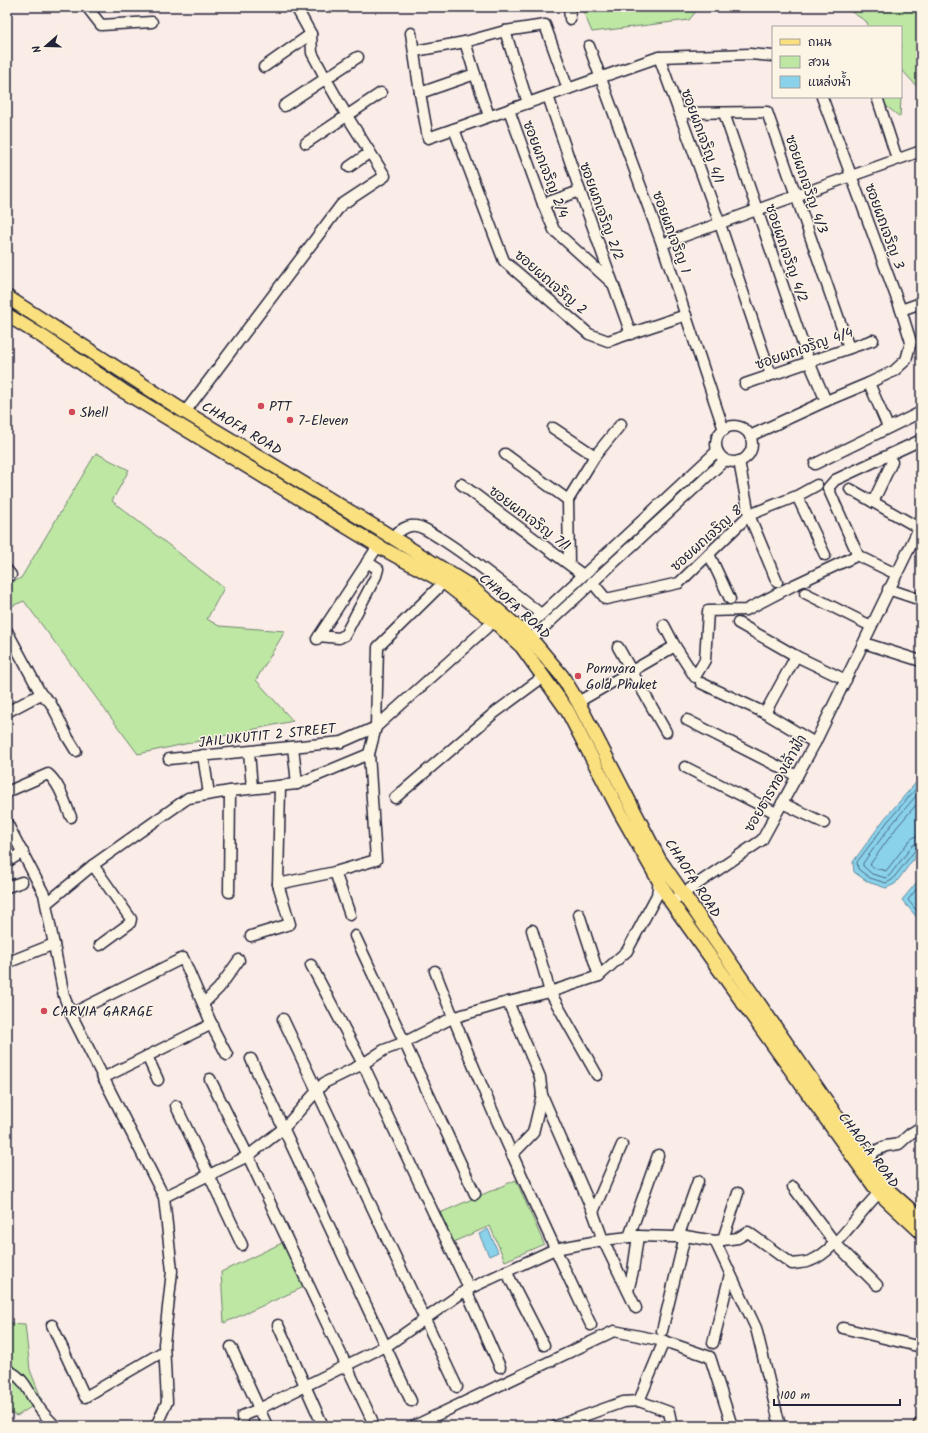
<svg xmlns="http://www.w3.org/2000/svg" width="928" height="1433" font-family="Kalam,'Playpen Sans Thai',sans-serif">
	<style>
		.green { fill: #bde7a3; stroke: #70846f }
		.water { fill: #89d2ea; stroke: #608ca4 }
		.lines { fill: none; stroke-linecap: round; stroke-linejoin: round }
		.shore { stroke: #4b6881; stroke-width: 1 }
		.minor-casing { stroke: #22223b; stroke-width: 13 }
		.major-casing { stroke: #22223b; stroke-width: 16 }
		.minor { stroke: #fcf5e5; stroke-width: 10 }
		.major { stroke: #fbe080; stroke-width: 13 }
		.poi-dot { fill: #d1495b; stroke: #fcf5e5; stroke-width: 1.5 }
		.labels { text-anchor: middle; stroke-width: 3; stroke-linejoin: round; paint-order: stroke }
		.street-label { font-size: 14px; fill: #22223b; stroke: #fcf5e5 }
		.poi-label { font-size: 14px; fill: #22223b; stroke: #fcf5e5; text-anchor: start }
	</style>
	<rect width="100%" height="100%" fill="#faece7"/>
	<filter id="ink" filterUnits="userSpaceOnUse"><feTurbulence type="fractalNoise" baseFrequency=".025" numOctaves="2"/><feDisplacementMap in="SourceGraphic" scale="8" xChannelSelector="R" yChannelSelector="G"/><feConvolveMatrix kernelMatrix="1 2 1 2 8 2 1 2 1" color-interpolation-filters="sRGB"/></filter>
	<g filter="url(#ink)">
		<g class="green">
			<path d="M 618,7 L 726,7 L 697,10 L 689,20 L 592,32 L 583,11 Z"/>
			<path d="M 822,7 L 921,7 L 921,91 L 902,70 L 901,86 L 901,27 L 868,27 L 867,22 L 847,9 Z"/>
			<path d="M 883,97 L 901,97 L 900,117 L 885,105 Z"/>
			<path d="M 96,453 L 129,470 L 112,501 L 224,588 L 207,619 L 219,626 L 285,631 L 256,680 L 293,721 L 138,754 L 24,601 L 7,608 L 7,585 L 21,578 Z"/>
			<path d="M 516,1180 L 544,1244 L 505,1261 L 490,1226 L 453,1242 L 440,1213 Z"/>
			<path d="M 284,1242 L 304,1287 L 224,1323 L 221,1272 Z"/>
			<path d="M 7,1323 L 25,1324 L 30,1370 L 42,1400 L 17,1416 L 7,1412 Z"/>
		</g>
		<g class="water">
			<path d="M 921,777 L 921,849 L 895,884 L 886,888 L 868,882 L 854,872 L 853,862 L 885,818 Z"/>
			<path d="M 921,877 L 921,922 L 902,900 Z"/>
			<path d="M 488,1229 L 498,1252 L 489,1256 L 479,1234 Z"/>
		</g>
		<g class="lines">
			<g class="shore">
				<path d="M 921,783 L 888,821 L 857,862 L 858,869 L 870,878 L 886,883 L 892,880 L 916,849 L 921,847"/>
				<path d="M 921,790 L 892,824 L 863,863 L 863,866 L 872,874 L 886,878 L 889,876 L 913,845 L 921,842"/>
				<path d="M 921,799 L 897,827 L 871,863 L 870,865 L 875,868 L 886,871 L 909,841 L 914,837 L 921,836"/>
				<path d="M 921,883 L 908,900 L 921,916"/>
			</g>
			<defs>
				<g id="minor">
					<path d="M 87,7 L 101,25 L 152,22"/>
					<path d="M 569,7 L 570,19"/>
					<path d="M 505,31 L 528,103"/>
					<path d="M 411,33 L 420,93 L 428,138 L 659,57 L 750,54 L 773,56"/>
					<path d="M 465,42 L 475,74 L 489,116"/>
					<path d="M 589,46 L 662,244 L 724,430"/>
					<path d="M 415,51 L 465,42 L 505,31 L 545,25 L 568,89"/>
					<path d="M 659,57 L 720,224 L 771,375"/>
					<path d="M 264,67 L 311,34"/>
					<path d="M 420,93 L 475,74"/>
					<path d="M 548,96 L 580,191 L 631,334"/>
					<path d="M 877,97 L 897,159"/>
					<path d="M 284,106 L 358,57"/>
					<path d="M 509,110 L 543,204 L 554,230 L 613,284"/>
					<path d="M 680,113 L 767,112 L 849,348"/>
					<path d="M 724,113 L 809,362 L 826,401"/>
					<path d="M 454,129 L 504,261 L 589,334 L 608,341 L 686,315"/>
					<path d="M 306,143 L 381,93"/>
					<path d="M 349,167 L 369,153"/>
					<path d="M 543,204 L 580,191"/>
					<path d="M 662,244 L 921,151"/>
					<path d="M 901,310 L 921,303"/>
					<path d="M 869,383 L 888,427"/>
					<path d="M 745,384 L 873,340"/>
					<path d="M 185,412 L 341,205 L 385,176 L 347,116 L 326,79 L 312,53 L 311,34 L 296,7"/>
					<circle cx="734" cy="444" r="18"/>
					<path d="M 553,428 L 595,456"/>
					<path d="M 750,436 L 826,401 L 869,383 L 894,371 L 906,360 L 911,342 L 901,310 L 822,97"/>
					<path d="M 505,454 L 568,500"/>
					<path d="M 739,461 L 749,515 L 777,582"/>
					<path d="M 815,464 L 921,412"/>
					<path d="M 461,484 L 583,575"/>
					<path d="M 850,489 L 919,528"/>
					<path d="M 797,496 L 825,555"/>
					<path d="M 873,502 L 892,462"/>
					<path d="M 392,537 C 398,532 407,524 416,526 C 424,527 431,533 438,537 C 474,559 507,588 541,614"/>
					<path d="M 709,554 L 730,599"/>
					<path d="M 861,557 L 896,574"/>
					<path d="M 569,564 L 568,500 L 595,456 L 621,424"/>
					<path d="M 7,570 L 11,575 L 7,577"/>
					<path d="M 592,582 L 606,599 L 679,583 L 749,515 L 797,496 L 817,485"/>
					<path d="M 888,589 L 921,600"/>
					<path d="M 805,593 L 871,626"/>
					<path d="M 738,623 L 796,656 L 846,680"/>
					<path d="M 664,625 L 675,646 L 695,677 L 705,660 L 708,611 L 746,610 L 794,585 L 858,555 L 828,488 L 835,480 L 921,440"/>
					<path d="M 7,631 L 41,694 L 50,702 L 57,715 L 68,738 L 76,751"/>
					<path d="M 319,636 L 339,638 L 345,635 L 376,576 L 378,569 L 367,562"/>
					<path d="M 518,636 L 717,451"/>
					<path d="M 317,639 L 378,546"/>
					<path d="M 527,643 L 725,460"/>
					<path d="M 864,643 L 921,661"/>
					<path d="M 618,647 L 666,732"/>
					<path d="M 701,683 L 765,713 L 815,743"/>
					<path d="M 578,702 L 675,646"/>
					<path d="M 7,712 L 41,694"/>
					<path d="M 765,713 L 796,656"/>
					<path d="M 687,720 L 797,776"/>
					<path d="M 293,747 L 297,784"/>
					<path d="M 249,752 L 252,788"/>
					<path d="M 203,755 L 209,794"/>
					<path d="M 169,759 L 342,742 L 376,727 L 494,621"/>
					<path d="M 685,767 L 776,813"/>
					<path d="M 7,792 L 48,774 C 60,784 65,803 71,817"/>
					<path d="M 395,798 L 493,714 L 543,677"/>
					<path d="M 782,803 L 824,823"/>
					<path d="M 7,823 L 44,894 L 64,996 L 71,1014 L 164,1197 L 172,1271 L 164,1344 L 167,1402 L 156,1426"/>
					<path d="M 7,862 L 23,852"/>
					<path d="M 93,865 L 131,919 L 130,923 L 100,945"/>
					<path d="M 335,872 L 350,915"/>
					<path d="M 278,884 L 335,872 L 376,860 L 369,754 L 376,727 L 378,647 L 444,582"/>
					<path d="M 7,887 L 22,882"/>
					<path d="M 229,892 L 230,791"/>
					<path d="M 678,897 L 762,840 L 815,743 L 921,524"/>
					<path d="M 47,903 L 93,865 L 188,798 L 230,791 L 297,784 L 369,754"/>
					<path d="M 579,914 L 599,976"/>
					<path d="M 532,930 L 550,992 L 597,1075"/>
					<path d="M 251,936 L 290,924 L 278,884 L 280,786"/>
					<path d="M 355,936 L 475,1194"/>
					<path d="M 7,964 L 9,962 L 54,944"/>
					<path d="M 311,965 L 363,1064 L 469,1288"/>
					<path d="M 435,971 C 453,1019 473,1065 493,1112 C 525,1183 557,1254 591,1325"/>
					<path d="M 508,1002 L 540,1077 L 542,1095 L 593,1212 L 603,1240 L 636,1308"/>
					<path d="M 204,1003 L 219,988 L 239,960"/>
					<path d="M 71,1014 L 183,958 L 215,1032 L 227,1055"/>
					<path d="M 283,1019 L 457,1387"/>
					<path d="M 147,1056 L 158,1080"/>
					<path d="M 251,1059 L 411,1401"/>
					<path d="M 103,1078 L 212,1024"/>
					<path d="M 210,1079 L 248,1156 L 372,1420"/>
					<path d="M 176,1106 L 209,1175 L 242,1245"/>
					<path d="M 512,1155 L 533,1133 L 542,1095"/>
					<path d="M 868,1161 L 875,1151 L 886,1146 L 899,1144 L 910,1134 L 921,1127"/>
					<path d="M 793,1187 L 835,1243 L 877,1285"/>
					<path d="M 164,1197 L 248,1156 L 284,1128 L 324,1083 L 363,1064 L 384,1050 L 405,1042 L 452,1018 L 500,1004 L 550,992 L 599,976 L 627,951 L 657,895 L 659,880"/>
					<path d="M 593,1212 L 622,1145"/>
					<path d="M 629,1237 L 658,1155"/>
					<path d="M 678,1237 L 698,1181"/>
					<path d="M 723,1239 L 738,1193"/>
					<path d="M 715,1241 L 756,1328 L 780,1426"/>
					<path d="M 506,1271 L 544,1345"/>
					<path d="M 466,1290 L 500,1367"/>
					<path d="M 628,1291 L 633,1271 L 638,1236"/>
					<path d="M 52,1325 L 85,1397 L 164,1351"/>
					<path d="M 278,1325 L 323,1426"/>
					<path d="M 843,1328 L 921,1347"/>
					<path d="M 662,1331 L 685,1236"/>
					<path d="M 713,1343 L 730,1274"/>
					<path d="M 231,1347 L 267,1426"/>
					<path d="M 7,1370 C 26,1378 28,1393 40,1409 C 44,1415 50,1420 55,1426"/>
					<path d="M 639,1401 L 664,1341"/>
					<path d="M 243,1426 L 242,1416 L 259,1409 L 391,1343 L 466,1290 L 555,1249 L 603,1240 L 638,1236 L 674,1237 L 685,1236 L 715,1241 L 738,1238 L 748,1232 L 792,1264 C 798,1263 805,1263 810,1261 C 834,1253 860,1211 879,1193"/>
					<path d="M 414,1426 L 614,1331 L 664,1341 L 710,1357 L 732,1426"/>
					<path d="M 556,1426 L 623,1402 L 639,1401 L 669,1412 L 672,1426"/>
				</g>
				<g id="major">
					<path d="M 7,297 L 185,412 L 382,531 L 470,586 L 531,639 L 562,676 L 578,702 L 659,859 L 887,1189 L 921,1219"/>
					<path d="M 7,315 L 43,337 L 123,391 L 378,546 L 444,582 L 494,621 L 522,647 L 567,710 L 621,814 L 671,902 L 879,1193 L 921,1232"/>
					<path d="M 920,1426 L 921,1424"/>
				</g>
			</defs>
			<use href="#minor" class="minor-casing"/>
			<use href="#major" class="major-casing"/>
			<use href="#minor" class="minor"/>
			<use href="#major" class="major"/>
		</g>
	</g>
	<g class="poi-dot">
		<circle cx="261" cy="406" r="4"/>
		<circle cx="72" cy="412" r="4"/>
		<circle cx="290" cy="420" r="4"/>
		<circle cx="578" cy="676" r="4"/>
		<circle cx="44" cy="1011" r="4"/>
	</g>
	<g class="labels">
		<g class="street-label">
			<text transform="translate(703 136) rotate(70)" y="5">ซอยผถเจริญ 4/1</text>
			<text transform="translate(546 169) rotate(69)" y="5">ซอยผถเจริญ 2/4</text>
			<text transform="translate(807 184) rotate(71)" y="5">ซอยผถเจริญ 4/3</text>
			<text transform="translate(602 211) rotate(70)" y="5">ซอยผถเจริญ 2/2</text>
			<text transform="translate(885 226) rotate(70)" y="5">ซอยผถเจริญ 3</text>
			<text transform="translate(672 232) rotate(70)" y="5">ซอยผถเจริญ 1</text>
			<text transform="translate(787 253) rotate(71)" y="5">ซอยผถเจริญ 4/2</text>
			<text transform="translate(551 282) rotate(41)" y="5">ซอยผถเจริญ 2</text>
			<text transform="translate(804 348) rotate(-19)" y="5">ซอยผถเจริญ 4/4</text>
			<text transform="translate(242 428) rotate(31)" y="5">CHAOFA ROAD</text>
			<text transform="translate(530 518) rotate(37)" y="5">ซอยผถเจริญ 7/1</text>
			<text transform="translate(706 538) rotate(-42)" y="5">ซอยผถเจริญ 8</text>
			<text transform="translate(515 606) rotate(42)" y="5">CHAOFA ROAD</text>
			<text transform="translate(267 735) rotate(-6)" y="5">JAILUKUTIT 2 STREET</text>
			<text transform="translate(775 783) rotate(-60)" y="5">ซอยธารทองเล้าฟ้า</text>
			<text transform="translate(693 878) rotate(57)" y="5">CHAOFA ROAD</text>
			<text transform="translate(869 1150) rotate(53)" y="5">CHAOFA ROAD</text>
		</g>
		<g class="poi-label">
			<text x="269" y="411">PTT</text>
			<text x="80" y="417">Shell</text>
			<text x="298" y="425">7-Eleven</text>
			<text x="586" y="673">Pornvara<tspan x="586" dy="16">Gold Phuket</tspan></text>
			<text x="52" y="1016">CARVIA GARAGE</text>
		</g>
	</g>
	<rect width="928" height="1433" fill="none" stroke="#fcf5e5" stroke-width="24"/>
	<rect x="12" y="12" width="904" height="1409" fill="none" stroke="#22223b" stroke-width="1.5" filter="url(#ink)"/>
	<rect x="772" y="26" width="130" height="72" fill="#fcf5e5" stroke="#a5a1a1"/>
	<rect x="780" y="39" width="20" height="6" fill="#fbe080" stroke="#a5a1a1"/>
	<text x="808" y="46" font-size="12" fill="#22223b">ถนน</text>
	<rect x="780" y="56" width="20" height="12" fill="#bde7a3" stroke="#a5a1a1"/>
	<text x="808" y="66" font-size="12" fill="#22223b">สวน</text>
	<rect x="780" y="76" width="20" height="12" fill="#89d2ea" stroke="#a5a1a1"/>
	<text x="808" y="86" font-size="12" fill="#22223b">แหล่งน้ำ</text>
	<g transform="translate(46 46) rotate(250)" stroke="#fcf5e5" stroke-width="3" paint-order="stroke">
	<path d="M0-3L7 15L0 10L-7 15Z" fill="#22223b"/>
	<text y="-6" font-size="11" font-weight="bold" text-anchor="middle" fill="#22223b">N</text>
	</g>
	<path d="M774 1399v6h126v-6" fill="none" stroke="#22223b" stroke-width="2"/>
	<text x="780" y="1399" font-size="12" fill="#22223b" stroke="#fcf5e5" stroke-width="3" paint-order="stroke">100 m</text>
</svg>
